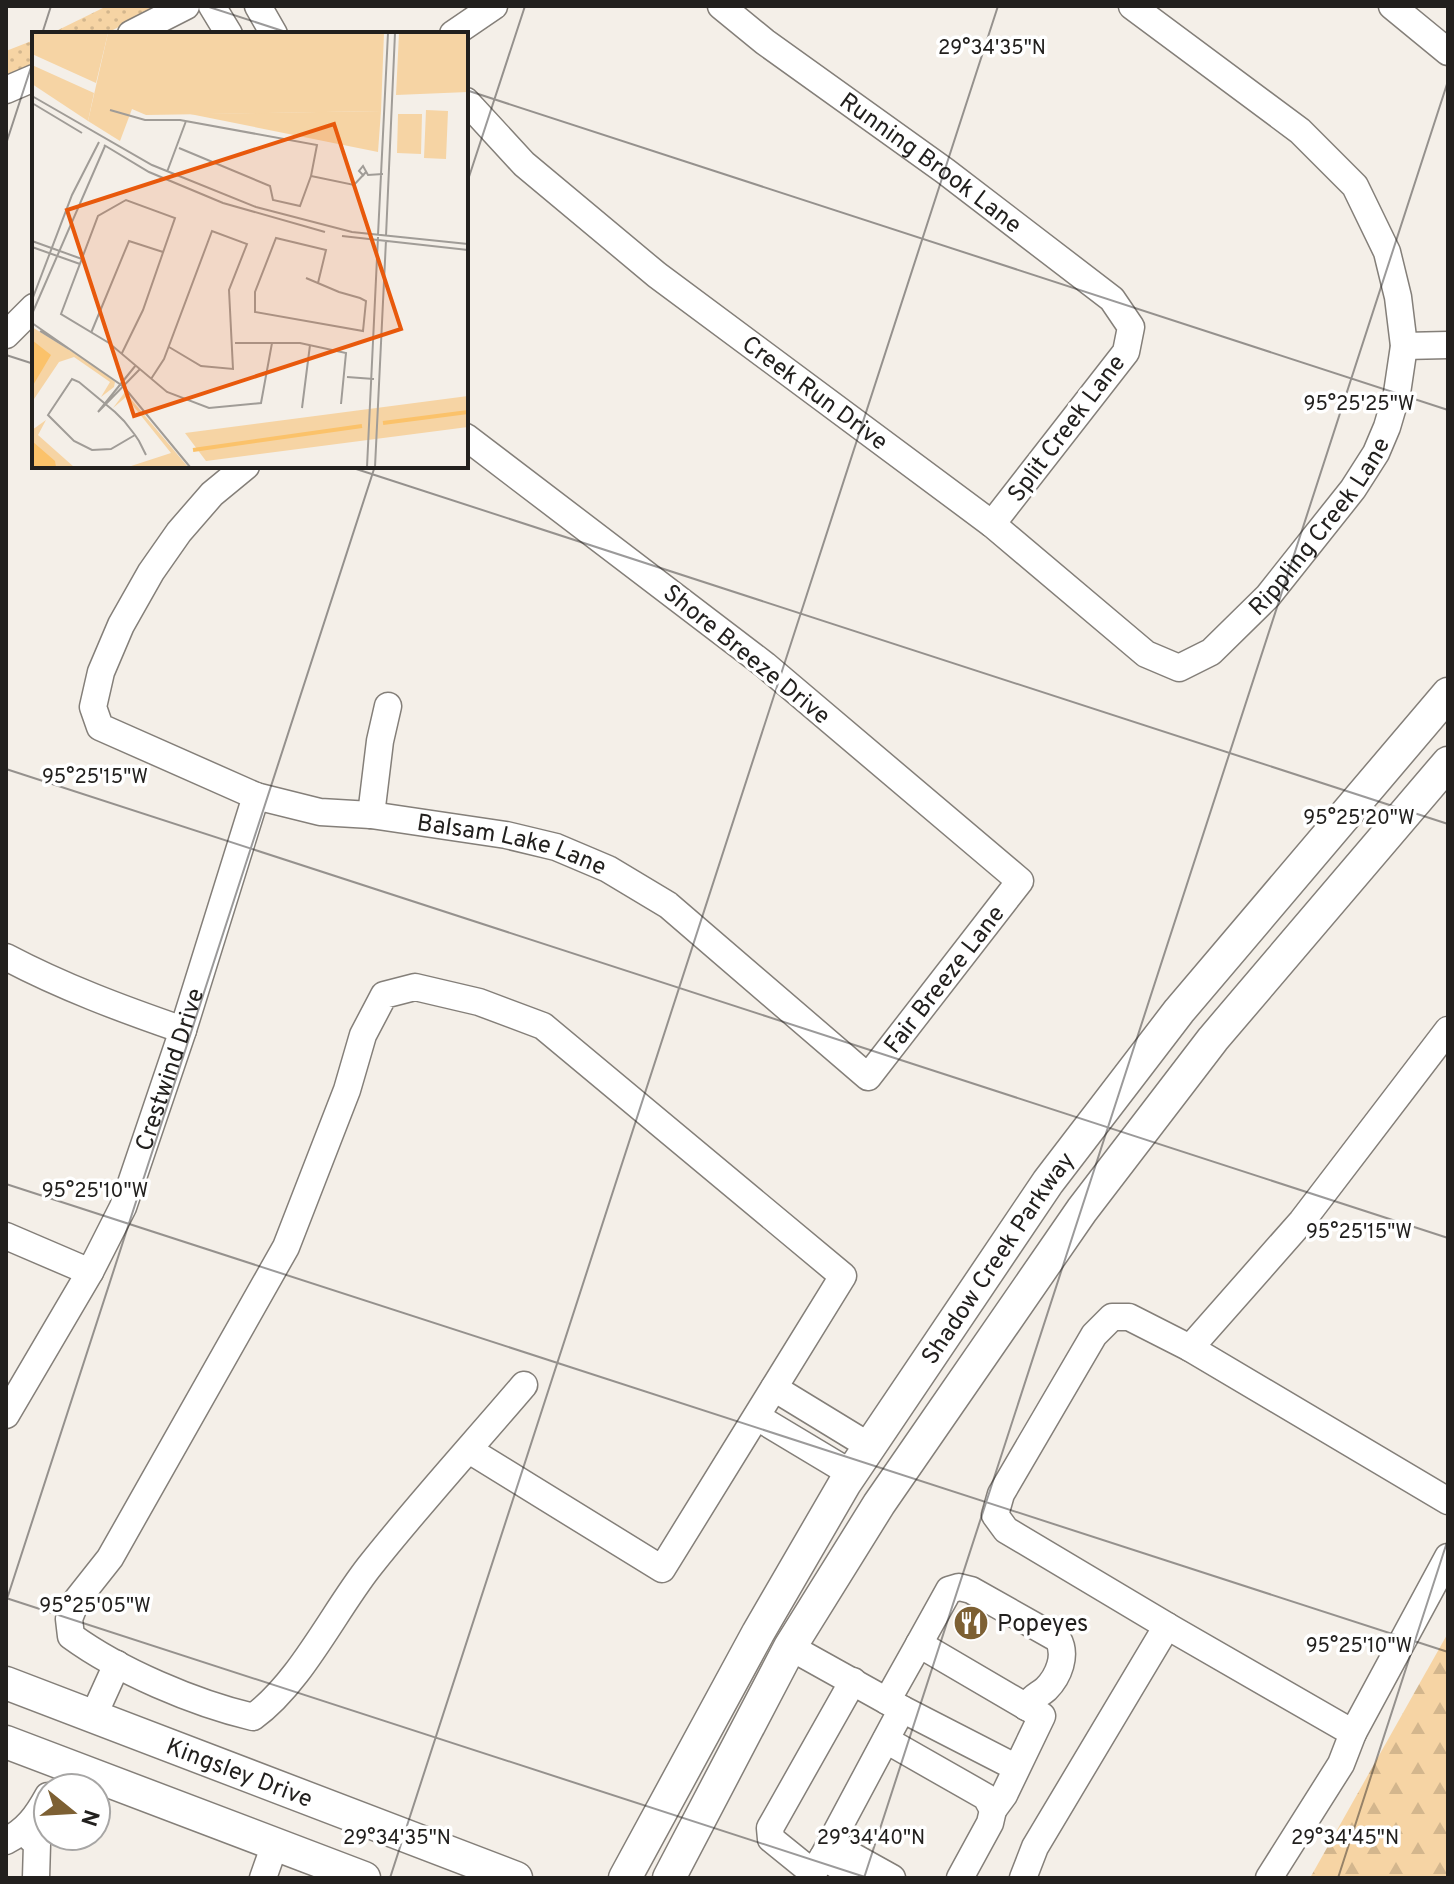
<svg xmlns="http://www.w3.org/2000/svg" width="1454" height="1884" font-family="Overpass,sans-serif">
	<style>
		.grass { fill: url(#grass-dots) }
		.forest { fill: url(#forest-firs) }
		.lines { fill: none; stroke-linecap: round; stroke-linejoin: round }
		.minor-casing { stroke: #847f79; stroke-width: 29 }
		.major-casing { stroke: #847f79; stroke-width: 35 }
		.minor { stroke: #fff; stroke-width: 26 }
		.major { stroke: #fff; stroke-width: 32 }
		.ticks { fill: none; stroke: #22201e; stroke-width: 2; stroke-opacity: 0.45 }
		.labels { text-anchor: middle; stroke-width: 7; stroke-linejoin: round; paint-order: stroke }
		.street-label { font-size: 24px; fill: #22201e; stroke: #fff }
		.poi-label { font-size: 24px; fill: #22201e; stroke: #fff; text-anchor: start }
		.inset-river { fill: none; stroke: #fbc26a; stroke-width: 4 }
		.inset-road { fill: none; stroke: #a09c97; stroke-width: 2 }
		.view { fill: #e8590c; fill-opacity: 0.15; stroke: #e8590c; stroke-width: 4 }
		.inset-edge { fill: none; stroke: #22201e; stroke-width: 4 }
		.ticks-label { font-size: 20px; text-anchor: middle; fill: #22201e; stroke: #fff; stroke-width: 7; stroke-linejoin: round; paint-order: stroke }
	</style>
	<defs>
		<pattern id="grass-dots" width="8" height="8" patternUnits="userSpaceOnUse" patternTransform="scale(2)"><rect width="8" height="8" fill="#f6d4a4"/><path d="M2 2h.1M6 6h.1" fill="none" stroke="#d3b68d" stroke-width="1.8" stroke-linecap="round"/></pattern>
		<pattern id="forest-firs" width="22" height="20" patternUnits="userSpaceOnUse" patternTransform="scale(2)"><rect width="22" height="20" fill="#f6d4a4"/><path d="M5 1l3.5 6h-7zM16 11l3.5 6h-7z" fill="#d3b68d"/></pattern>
	</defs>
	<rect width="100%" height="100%" fill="#f4efe8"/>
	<g class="grass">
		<path d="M 107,6 L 160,6 L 105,34 L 50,34 Z"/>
		<path d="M 34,40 L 34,67 L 6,78 L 6,51 Z"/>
	</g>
	<path class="forest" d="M 1448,1633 L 1448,1878 L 1310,1878 Z"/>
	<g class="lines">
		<defs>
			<g id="minor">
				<path d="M 212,6 L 229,34"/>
				<path d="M 258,6 L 274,34"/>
				<path id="s1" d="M 721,6 L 765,42 L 945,171 L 1112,299 L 1131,327 L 1126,352 L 992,524"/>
				<path d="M 1392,6 L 1448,52"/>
				<path d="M 131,34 L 186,6"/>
				<path d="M 453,34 L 494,6"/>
				<path d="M 6,90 L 34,78"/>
				<path id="s2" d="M 466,101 L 524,164 L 657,275 L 992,524 L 1146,654 L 1179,668 L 1211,652 L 1268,596 L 1353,489 L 1376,453 L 1387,427 L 1397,393 L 1404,346 L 1398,297 L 1387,252 L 1355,186 L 1300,131 L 1132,6"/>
				<path d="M 6,335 L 34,307"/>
				<path d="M 1404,346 L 1448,345"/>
				<path id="s3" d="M 246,466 L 212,494 L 179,532 L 151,572 L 121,625 L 101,672 L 93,707 L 100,727 L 256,796 L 320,812 L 371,815 L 506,835 L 556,847 L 608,869 L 668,905 L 868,1077 L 1020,881 L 765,665 L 466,437"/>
				<path d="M 371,815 L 380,741 L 388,706"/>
				<path d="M 6,957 C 63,987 122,1009 183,1030"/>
				<path d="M 6,1236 L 90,1272"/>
				<path d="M 1190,1348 L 1448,1501"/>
				<path d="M 774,1388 L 869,1446"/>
				<path id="s4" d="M 6,1415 L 90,1272 L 123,1207 L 183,1030 L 256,796"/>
				<path d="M 757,1417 L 852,1474"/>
				<path d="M 469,1450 L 662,1569 L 843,1276 L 543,1026 L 479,1002 L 415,987 L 384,995 L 363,1035 L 347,1090 L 286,1247 L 110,1558 L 76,1601 L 69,1619 L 71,1636 C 119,1671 194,1703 253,1717 C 300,1683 333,1613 369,1567 C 418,1505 472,1446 524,1385"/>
				<path d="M 1167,1626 L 1006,1530 L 995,1515 L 1001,1494 L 1094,1335 L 1112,1317 L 1129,1317 L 1190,1348 L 1302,1221 L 1448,1030"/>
				<path d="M 919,1644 L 949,1590 L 959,1587 L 971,1590 L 1058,1639 C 1067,1655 1059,1676 1046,1689 C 1038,1696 1033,1696 1026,1707"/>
				<path d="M 790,1647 L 887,1701 L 919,1644 L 1042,1716 L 1004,1795 L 993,1810"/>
				<path d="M 902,1709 L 1015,1767"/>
				<path d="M 93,1717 L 117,1664"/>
				<path d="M 886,1740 L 986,1797 L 993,1810 L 990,1823 L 960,1878"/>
				<path d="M 23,1831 L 37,1844 L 36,1878"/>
				<path d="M 6,1841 C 27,1830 37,1816 48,1796"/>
				<path d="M 847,1853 L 892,1878"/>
				<path d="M 823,1857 L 813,1873 L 771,1839 L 770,1828 L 853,1681"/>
				<path d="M 263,1878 L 275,1844"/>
				<path d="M 859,1878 L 823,1857 L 902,1709 L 887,1701"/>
				<path d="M 1023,1878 L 1035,1847 L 1167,1626 L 1353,1733 L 1448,1557"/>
				<path d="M 1269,1878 L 1341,1764 L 1353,1733"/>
			</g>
			<g id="major">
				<path id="s5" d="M 6,1683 L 516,1878"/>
				<path d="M 6,1742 L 364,1878"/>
				<path id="s6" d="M 625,1878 L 758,1633 L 845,1483 L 1048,1182 L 1179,1011 L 1448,694"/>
				<path d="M 669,1878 L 790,1647 L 879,1504 L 1082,1210 L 1213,1039 L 1448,763"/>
			</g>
		</defs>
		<use href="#minor" class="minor-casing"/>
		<use href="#major" class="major-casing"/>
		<use href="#minor" class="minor"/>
		<use href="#major" class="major"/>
	</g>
	<path class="ticks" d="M 206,6 L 292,34M 42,34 L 51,6M 466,90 L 1448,410M 6,144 L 34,58M 466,186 L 525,6M 6,355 L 34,364M 347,466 L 1448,824M 6,769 L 1448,1238M 6,1184 L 1448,1652M 6,1598 L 868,1878M 6,1602 L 375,466M 390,1878 L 998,6M 864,1878 L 1448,81M 1338,1878 L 1448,1539"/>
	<defs>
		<symbol id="restaurant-disc" viewBox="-11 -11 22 22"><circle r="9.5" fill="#7d6033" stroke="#fff"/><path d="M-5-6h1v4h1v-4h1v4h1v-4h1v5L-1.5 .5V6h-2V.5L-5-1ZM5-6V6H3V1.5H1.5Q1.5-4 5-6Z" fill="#fff"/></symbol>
	</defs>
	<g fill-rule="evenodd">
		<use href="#restaurant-disc" x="951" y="1603" width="40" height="40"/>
	</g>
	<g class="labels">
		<g class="street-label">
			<text dy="8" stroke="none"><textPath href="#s1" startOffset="262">Running Brook Lane</textPath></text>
			<text dy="8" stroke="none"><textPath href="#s2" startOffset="456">Creek Run Drive</textPath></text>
			<text transform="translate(1066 428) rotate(-53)" y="8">Split Creek Lane</text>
			<text dy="8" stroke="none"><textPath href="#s2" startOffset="1116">Rippling Creek Lane</textPath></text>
			<text transform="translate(747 654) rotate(39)" y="8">Shore Breeze Drive</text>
			<text dy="8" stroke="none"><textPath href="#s3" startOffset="744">Balsam Lake Lane</textPath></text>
			<text dy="8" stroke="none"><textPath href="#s3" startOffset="1302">Fair Breeze Lane</textPath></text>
			<text dy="8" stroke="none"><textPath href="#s4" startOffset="384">Crestwind Drive</textPath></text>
			<text dy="8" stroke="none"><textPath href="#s6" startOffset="724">Shadow Creek Parkway</textPath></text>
			<text dy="8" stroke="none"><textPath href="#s5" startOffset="250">Kingsley Drive</textPath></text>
		</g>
		<g class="poi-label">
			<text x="997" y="1631">Popeyes</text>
		</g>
	</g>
	<g transform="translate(32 32)">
		<rect width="436" height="436" fill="#f4efe8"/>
		<path d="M 367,1 L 436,1 L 436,60 L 364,63 ZM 0,295 L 63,334 L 83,350 L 82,355 L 69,365 L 78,350 L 42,325 L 27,330 L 0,370 ZM 93,360 L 156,435 L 96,435 L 139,421 L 94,365 L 81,376 ZM 436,364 L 436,395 L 174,429 L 153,401 ZM 14,388 L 6,403 L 42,435 L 0,435 L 0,398 Z" fill="#f6d4a4"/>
		<path d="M 0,1 L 76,1 L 64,51 L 0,22 ZM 0,33 L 62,61 L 56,89 L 0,52 ZM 349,79 L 346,120 L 158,82 Z" fill="#f6d4a4"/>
		<path d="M 76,1 L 352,1 L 349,79 L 114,83 L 100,77 L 88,109 L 56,89 ZM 394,78 L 416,79 L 414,127 L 392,126 ZM 366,82 L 390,82 L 389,122 L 365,121 Z" fill="#f6d4a4"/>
		<path d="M 0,308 L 19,323 L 0,355 ZM 0,409 L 23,429 L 24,435 L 0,435 Z" fill="#fbc26a"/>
		<path class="inset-river" d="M 351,391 L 436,380M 161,418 L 330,394"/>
		<path class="inset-road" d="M 0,64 L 120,133 L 224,175 L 320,200 L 436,212M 0,71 L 50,101M 78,78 L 113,88 L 148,88 L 285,113 L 279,144 L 322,153 L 334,140M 72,113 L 117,140 L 191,171 L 293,200M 147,116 L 238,154 L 241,168 L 268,174 L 279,144M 135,140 L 154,89M 332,144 L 327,139 L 331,134 L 336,143 L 351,142M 346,203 L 356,1M 310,204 L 436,218M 354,204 L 363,1M 0,209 L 50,227M 0,215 L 48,232M 274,246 L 307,260 L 328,266 L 334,269 L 331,299 L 223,280 L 223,260 L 244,206 L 294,218 L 286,251M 0,268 L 40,163 L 67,110M 0,282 L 73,114M 0,291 L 92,355 L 158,435M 8,299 L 37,317M 59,301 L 97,209 L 131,220M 203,311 L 268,311 L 314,321 L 309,372M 90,321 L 111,278 L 143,186 L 94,168 L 66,184 L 29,282 L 77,311 L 135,360 L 177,376 L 229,371 L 240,311M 104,333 L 66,380 L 108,337M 315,345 L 342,347M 119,347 L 132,327 L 180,199 L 215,212 L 197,258 L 201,337 L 169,334 L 137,315M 270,376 L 278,313M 103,403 L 79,417 L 60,418 L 42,409 L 16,383 L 40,347 L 47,350 L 83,380 L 92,389 L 103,403 L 107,409 L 114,423M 335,435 L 346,205M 343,435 L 354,208"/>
		<path class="view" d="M 302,92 L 369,297 L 102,384 L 35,178 Z"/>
		<rect width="436" height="436" class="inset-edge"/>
	</g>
	<g class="ticks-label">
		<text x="992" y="54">29°34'35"N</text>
		<text x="1359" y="410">95°25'25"W</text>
		<text x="95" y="783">95°25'15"W</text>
		<text x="1359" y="824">95°25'20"W</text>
		<text x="95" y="1197">95°25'10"W</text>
		<text x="1359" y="1238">95°25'15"W</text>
		<text x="95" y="1612">95°25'05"W</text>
		<text x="1359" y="1652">95°25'10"W</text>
		<text x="397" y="1844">29°34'35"N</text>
		<text x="871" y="1844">29°34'40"N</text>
		<text x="1345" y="1844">29°34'45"N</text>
	</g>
	<rect width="1454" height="1884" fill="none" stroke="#22201e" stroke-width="16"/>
	<g transform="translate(72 1812) rotate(108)"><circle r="38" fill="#ffffff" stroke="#a7a6a5" stroke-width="2"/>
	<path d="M0-6L14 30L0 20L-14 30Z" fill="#7d6033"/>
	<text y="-12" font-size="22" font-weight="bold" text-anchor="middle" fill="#22201e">N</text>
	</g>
</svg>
